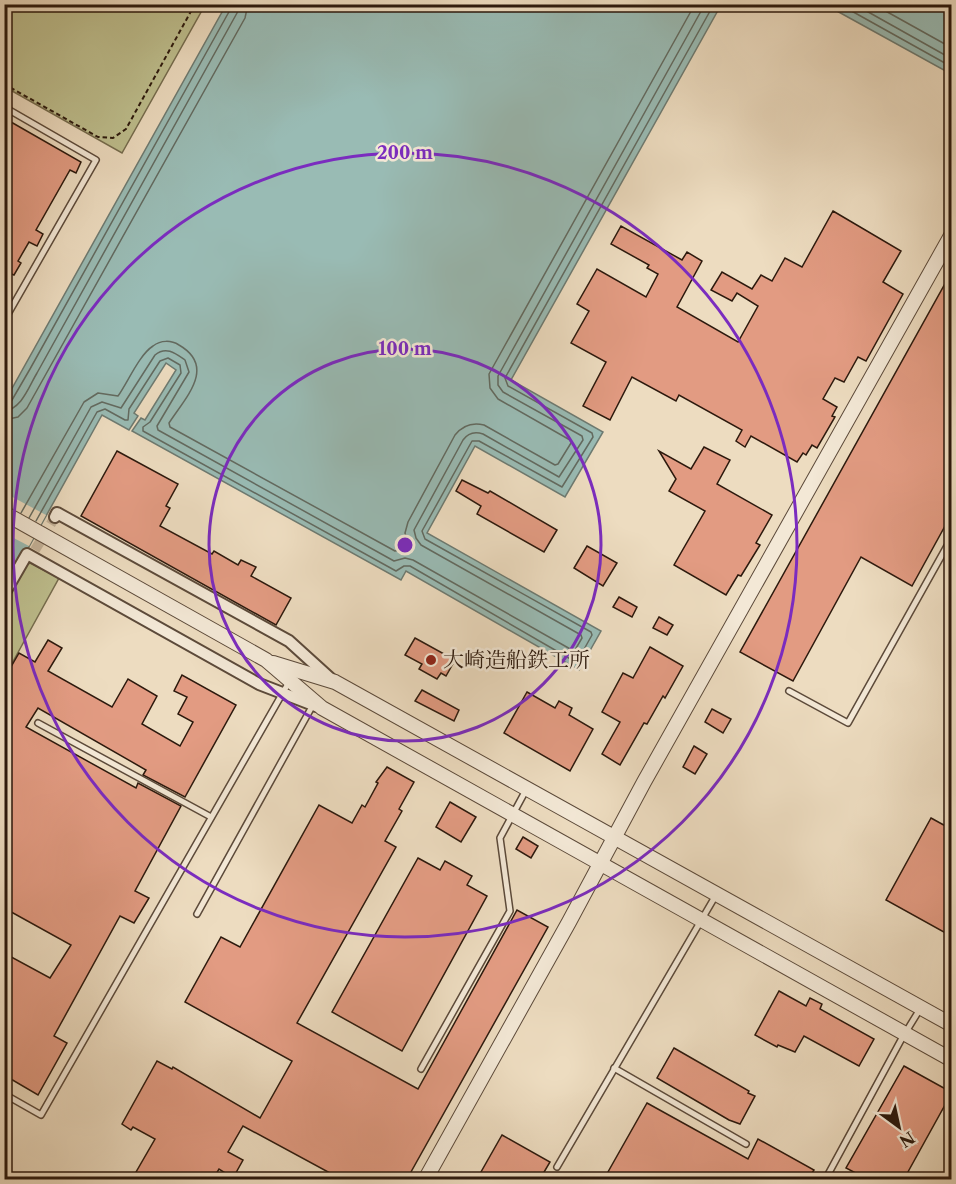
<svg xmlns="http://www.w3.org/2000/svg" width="956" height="1184" font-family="'Libre Caslon Text','Noto Serif JP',serif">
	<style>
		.green { fill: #bebf8e; stroke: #756c4e; stroke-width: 1.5 }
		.water { fill: #99bbb4; stroke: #6d7a71; stroke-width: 1.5 }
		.pier { fill: #eddcc0 }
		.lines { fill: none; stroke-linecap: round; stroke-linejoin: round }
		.shore { stroke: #626a60; stroke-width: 1.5 }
		.building { fill: #e29b82; stroke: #2c190d; stroke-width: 1.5 }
		.minor-tunnel { stroke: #c6b59c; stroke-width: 10; stroke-dasharray: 10 5; stroke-linecap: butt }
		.service-casing { stroke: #5c4a3a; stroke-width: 8 }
		.minor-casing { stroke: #5c4a3a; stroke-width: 14 }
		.tertiary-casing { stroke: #5c4a3a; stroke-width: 16 }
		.path { stroke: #2c190d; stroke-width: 2; stroke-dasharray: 4.5 3; stroke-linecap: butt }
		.service { stroke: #f3e8d6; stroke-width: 5 }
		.minor { stroke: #f3e8d6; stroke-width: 10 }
		.tertiary { stroke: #f3e8d6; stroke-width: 14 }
		.ring { fill: none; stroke: #7b2cbf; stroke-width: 3 }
		.poi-dot { fill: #8f2418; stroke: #f3e8d6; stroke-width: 2 }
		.labels { text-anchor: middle; stroke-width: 5; stroke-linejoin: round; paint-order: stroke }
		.poi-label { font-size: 21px; fill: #2c190d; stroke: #f3e8d6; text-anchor: start }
		.centre { fill: #7b2cbf; stroke: #f3e8d6; stroke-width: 3 }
		.ring-label { font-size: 18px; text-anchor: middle; font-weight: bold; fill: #7b2cbf; stroke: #f3e8d6; stroke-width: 5; stroke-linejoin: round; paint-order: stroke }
	</style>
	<rect width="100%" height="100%" fill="#eddcc0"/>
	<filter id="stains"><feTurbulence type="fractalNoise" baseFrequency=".00333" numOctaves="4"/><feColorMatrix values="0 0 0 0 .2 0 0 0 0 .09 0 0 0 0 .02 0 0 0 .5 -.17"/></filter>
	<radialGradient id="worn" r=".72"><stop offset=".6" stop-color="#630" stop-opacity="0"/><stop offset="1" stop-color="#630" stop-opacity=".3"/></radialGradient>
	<g class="green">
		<path d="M 5,4 L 205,4 L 205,5 L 122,153 L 5,87 Z"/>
		<path d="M 30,563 L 59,578 L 5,676 L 5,605 L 26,565 Z"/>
	</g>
	<g class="water">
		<path d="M 226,5 L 721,5 L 511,380 L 603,432 L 565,497 L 475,446 L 427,533 L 601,631 L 579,670 L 406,571 L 401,580 L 132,431 L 141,418 L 145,420 L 176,370 L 166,363 L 134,413 L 138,416 L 129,430 L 102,415 L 5,590 L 5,401 Z"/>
		<path d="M 826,5 L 951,5 L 951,74 Z"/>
	</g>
	<path class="pier" d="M 5,493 L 46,515 L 29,546 L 4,533 Z"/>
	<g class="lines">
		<g class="shore">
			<path d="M 839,4 L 952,67"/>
			<path d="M 854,4 L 952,59"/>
			<path d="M 873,4 L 952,48"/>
			<path d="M 4,403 L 12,400 L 30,369 L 230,10 L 231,4"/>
			<path d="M 4,411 C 22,409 29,386 37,373 L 237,13 L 239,4"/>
			<path d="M 4,420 L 18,417 L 27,408 L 245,18 L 248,4"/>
			<path d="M 21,513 L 84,402 L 98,393 L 118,396 C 128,382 139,355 153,346 C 161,340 171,340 179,345 C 217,367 185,398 169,423 L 170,427 L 395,551 L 409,548 L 405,533 L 408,522 L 455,435 C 463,425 472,422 484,425 L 555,465 L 558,464 L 571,443 L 570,440 L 498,399 L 490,388 L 489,374 L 695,4"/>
			<path d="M 29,518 L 91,407 L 102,402 L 121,408 L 155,355 C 166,346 175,353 185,360 L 189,372 L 157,426 L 158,430 L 394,561 L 405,558 L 413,560 L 572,650 L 575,650 L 582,638 L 581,635 L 421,545 L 416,538 L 414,530 L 463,440 C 468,433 474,431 483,434 L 559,477 L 583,440 L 582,436 L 503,392 L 498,385 L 498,376 L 705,4"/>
			<path d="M 36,521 L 97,412 L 105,409 L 125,420 L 128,420 L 129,409 L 160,361 L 168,358 L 180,365 L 181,373 L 150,422 L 143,427 L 143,431 L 396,571 L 404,566 L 410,566 L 574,661 L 578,660 L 592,635 L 591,632 L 425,539 L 422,531 L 472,441 L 479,441 L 562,487 L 593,437 L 592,433 L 508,386 L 505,378 L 714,4"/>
		</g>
	</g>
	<g class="building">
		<path d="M 4,118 L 81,162 L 76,173 L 70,170 L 36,230 L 43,234 L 37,246 L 29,242 L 18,261 L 21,263 L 14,275 L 4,271 Z"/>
		<path d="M 833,211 L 901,251 L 883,282 L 903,294 L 866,361 L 858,357 L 844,382 L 835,378 L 823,399 L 837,407 L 832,416 L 835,417 L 817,448 L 812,445 L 806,455 L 803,453 L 797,462 L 751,436 L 745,447 L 736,441 L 742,430 L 679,395 L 676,401 L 632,377 L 610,420 L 583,406 L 606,362 L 571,343 L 589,311 L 577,304 L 597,269 L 646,297 L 658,274 L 647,268 L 649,265 L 611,244 L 621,226 L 682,260 L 687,252 L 702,261 L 677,307 L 738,342 L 758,306 L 737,293 L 732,301 L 711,290 L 722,272 L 752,289 L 761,275 L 772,281 L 785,258 L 802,267 Z"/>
		<path d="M 951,273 L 951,515 L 912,586 L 861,557 L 793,681 L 740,652 Z"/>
		<path d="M 704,447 L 730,460 L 717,484 L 772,515 L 756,543 L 760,545 L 741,576 L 738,575 L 726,595 L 674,565 L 705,511 L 669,491 L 676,479 L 659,451 L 691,469 Z"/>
		<path d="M 117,451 L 178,484 L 166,506 L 170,508 L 160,526 L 212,554 L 214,551 L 238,565 L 241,560 L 256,567 L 251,576 L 291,598 L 276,625 L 81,516 Z"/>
		<path d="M 462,480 L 488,493 L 490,491 L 557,530 L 544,552 L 477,514 L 481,506 L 456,491 Z"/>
		<path d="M 587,546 L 617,563 L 603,586 L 574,568 Z"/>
		<path d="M 619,597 L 637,607 L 632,617 L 613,607 Z"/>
		<path d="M 659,617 L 673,625 L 667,635 L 653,628 Z"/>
		<path d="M 415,638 L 455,660 L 446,676 L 441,673 L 437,679 L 419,669 L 422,664 L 405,655 Z"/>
		<path d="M 48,640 L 62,648 L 48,671 L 112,707 L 128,679 L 157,696 L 142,724 L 180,746 L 193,722 L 178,714 L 187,697 L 174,691 L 182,675 L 236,705 L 185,797 L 143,775 L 146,770 L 38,708 L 26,727 L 136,788 L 138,783 L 181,806 L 135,891 L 149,898 L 134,923 L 120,916 L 54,1036 L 67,1043 L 38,1095 L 4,1075 L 4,953 L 50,978 L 71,945 L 4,908 L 4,679 L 19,653 L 35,662 Z"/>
		<path d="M 650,647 L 683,666 L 665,698 L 663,696 L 647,724 L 644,723 L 620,765 L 602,754 L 620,722 L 602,712 L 623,673 L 633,678 Z"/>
		<path d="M 422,690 L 459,710 L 454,721 L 415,701 Z"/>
		<path d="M 527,692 L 555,708 L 559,701 L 572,708 L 569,715 L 593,729 L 570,771 L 504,733 Z"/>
		<path d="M 712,709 L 731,719 L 723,733 L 705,722 Z"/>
		<path d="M 694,746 L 707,754 L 695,774 L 683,767 Z"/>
		<path d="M 387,767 L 414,782 L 399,809 L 402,811 L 385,841 L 396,847 L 297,1023 L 418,1089 L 517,910 L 548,927 L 407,1179 L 341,1179 L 243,1126 L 228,1152 L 243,1160 L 233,1178 L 219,1169 L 213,1179 L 132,1179 L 155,1139 L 133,1127 L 131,1130 L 122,1124 L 157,1061 L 172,1069 L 173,1067 L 260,1118 L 292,1061 L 185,1002 L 221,937 L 240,947 L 319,805 L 352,823 L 362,805 L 365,807 L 378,783 L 376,782 Z"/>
		<path d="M 450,802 L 476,817 L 461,842 L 436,827 Z"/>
		<path d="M 931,818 L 951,829 L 951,936 L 886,900 Z"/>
		<path d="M 523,837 L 538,846 L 531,858 L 516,849 Z"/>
		<path d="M 418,858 L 440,870 L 445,861 L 472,876 L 467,885 L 487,896 L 402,1051 L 332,1012 Z"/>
		<path d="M 779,991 L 806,1006 L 810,998 L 822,1004 L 820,1009 L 874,1039 L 859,1066 L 804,1036 L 795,1052 L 778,1045 L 777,1047 L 755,1035 Z"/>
		<path d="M 674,1048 L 749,1091 L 748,1093 L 755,1096 L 740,1124 L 729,1120 L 657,1078 Z"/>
		<path d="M 904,1066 L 951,1092 L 951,1094 L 904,1179 L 867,1179 L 846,1168 Z"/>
		<path d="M 647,1103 L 748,1159 L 758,1139 L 814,1170 L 808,1179 L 604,1179 Z"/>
		<path d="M 502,1135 L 550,1162 L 540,1179 L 477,1179 Z"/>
	</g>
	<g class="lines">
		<path class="minor-tunnel" d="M 35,550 L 55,517"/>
		<defs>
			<g id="service">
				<path d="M 4,107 L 96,160 L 4,321"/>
				<path d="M 789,691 L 848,723 L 952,537"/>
				<path d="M 38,723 L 211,817"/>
				<path d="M 197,914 L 314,703"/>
				<path d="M 614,1068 L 746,1144"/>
				<path d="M 421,1069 L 510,911 L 500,838 L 526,790"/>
				<path d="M 4,1094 L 41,1115 L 289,682"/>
				<path d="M 557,1167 L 716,895"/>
				<path d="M 825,1180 L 901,1040 L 920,1009"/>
			</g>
			<g id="minor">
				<path d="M 55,517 L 57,513 L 289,641 L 332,680"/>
				<path d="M 4,594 L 27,554 L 259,684 L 316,706"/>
			</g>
			<g id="tertiary">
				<path d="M 4,513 L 266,660 L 322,708 L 952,1060"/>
				<path d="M 273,663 L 335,682 L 952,1025"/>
				<path d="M 425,1180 L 569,922 L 644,782 L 952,234"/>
			</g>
		</defs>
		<use href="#service" class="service-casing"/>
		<use href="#minor" class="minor-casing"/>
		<use href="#tertiary" class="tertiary-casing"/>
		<path class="path" d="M 4,84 L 98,137 L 113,138 L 126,129 L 195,4"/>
		<use href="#service" class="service"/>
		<use href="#minor" class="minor"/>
		<use href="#tertiary" class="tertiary"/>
	</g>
	<g class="ring">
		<circle cx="405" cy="545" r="196"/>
		<circle cx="405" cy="545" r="392"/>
	</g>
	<circle class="poi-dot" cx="431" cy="660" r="6"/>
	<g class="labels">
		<g class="poi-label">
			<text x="443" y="667">大崎造船鉄工所</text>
		</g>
	</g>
	<circle cx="405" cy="545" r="9" class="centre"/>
	<g class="ring-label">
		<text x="405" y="159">200 m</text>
		<text x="405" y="355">100 m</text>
	</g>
	<rect width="956" height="1184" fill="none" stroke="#eddcc0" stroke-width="24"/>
	<rect x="6" y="6" width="944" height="1172" fill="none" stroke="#2c190d" stroke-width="3"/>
	<rect x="12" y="12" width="932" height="1160" fill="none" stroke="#2c190d" stroke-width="1.5"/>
	<g transform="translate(899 1127) rotate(147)" stroke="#f3e8d6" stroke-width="4.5" paint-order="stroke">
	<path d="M0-4.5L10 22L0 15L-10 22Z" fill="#2c190d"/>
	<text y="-9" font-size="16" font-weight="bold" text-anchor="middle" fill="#2c190d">N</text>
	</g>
	<rect width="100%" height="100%" filter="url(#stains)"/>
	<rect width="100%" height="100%" fill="url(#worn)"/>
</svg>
